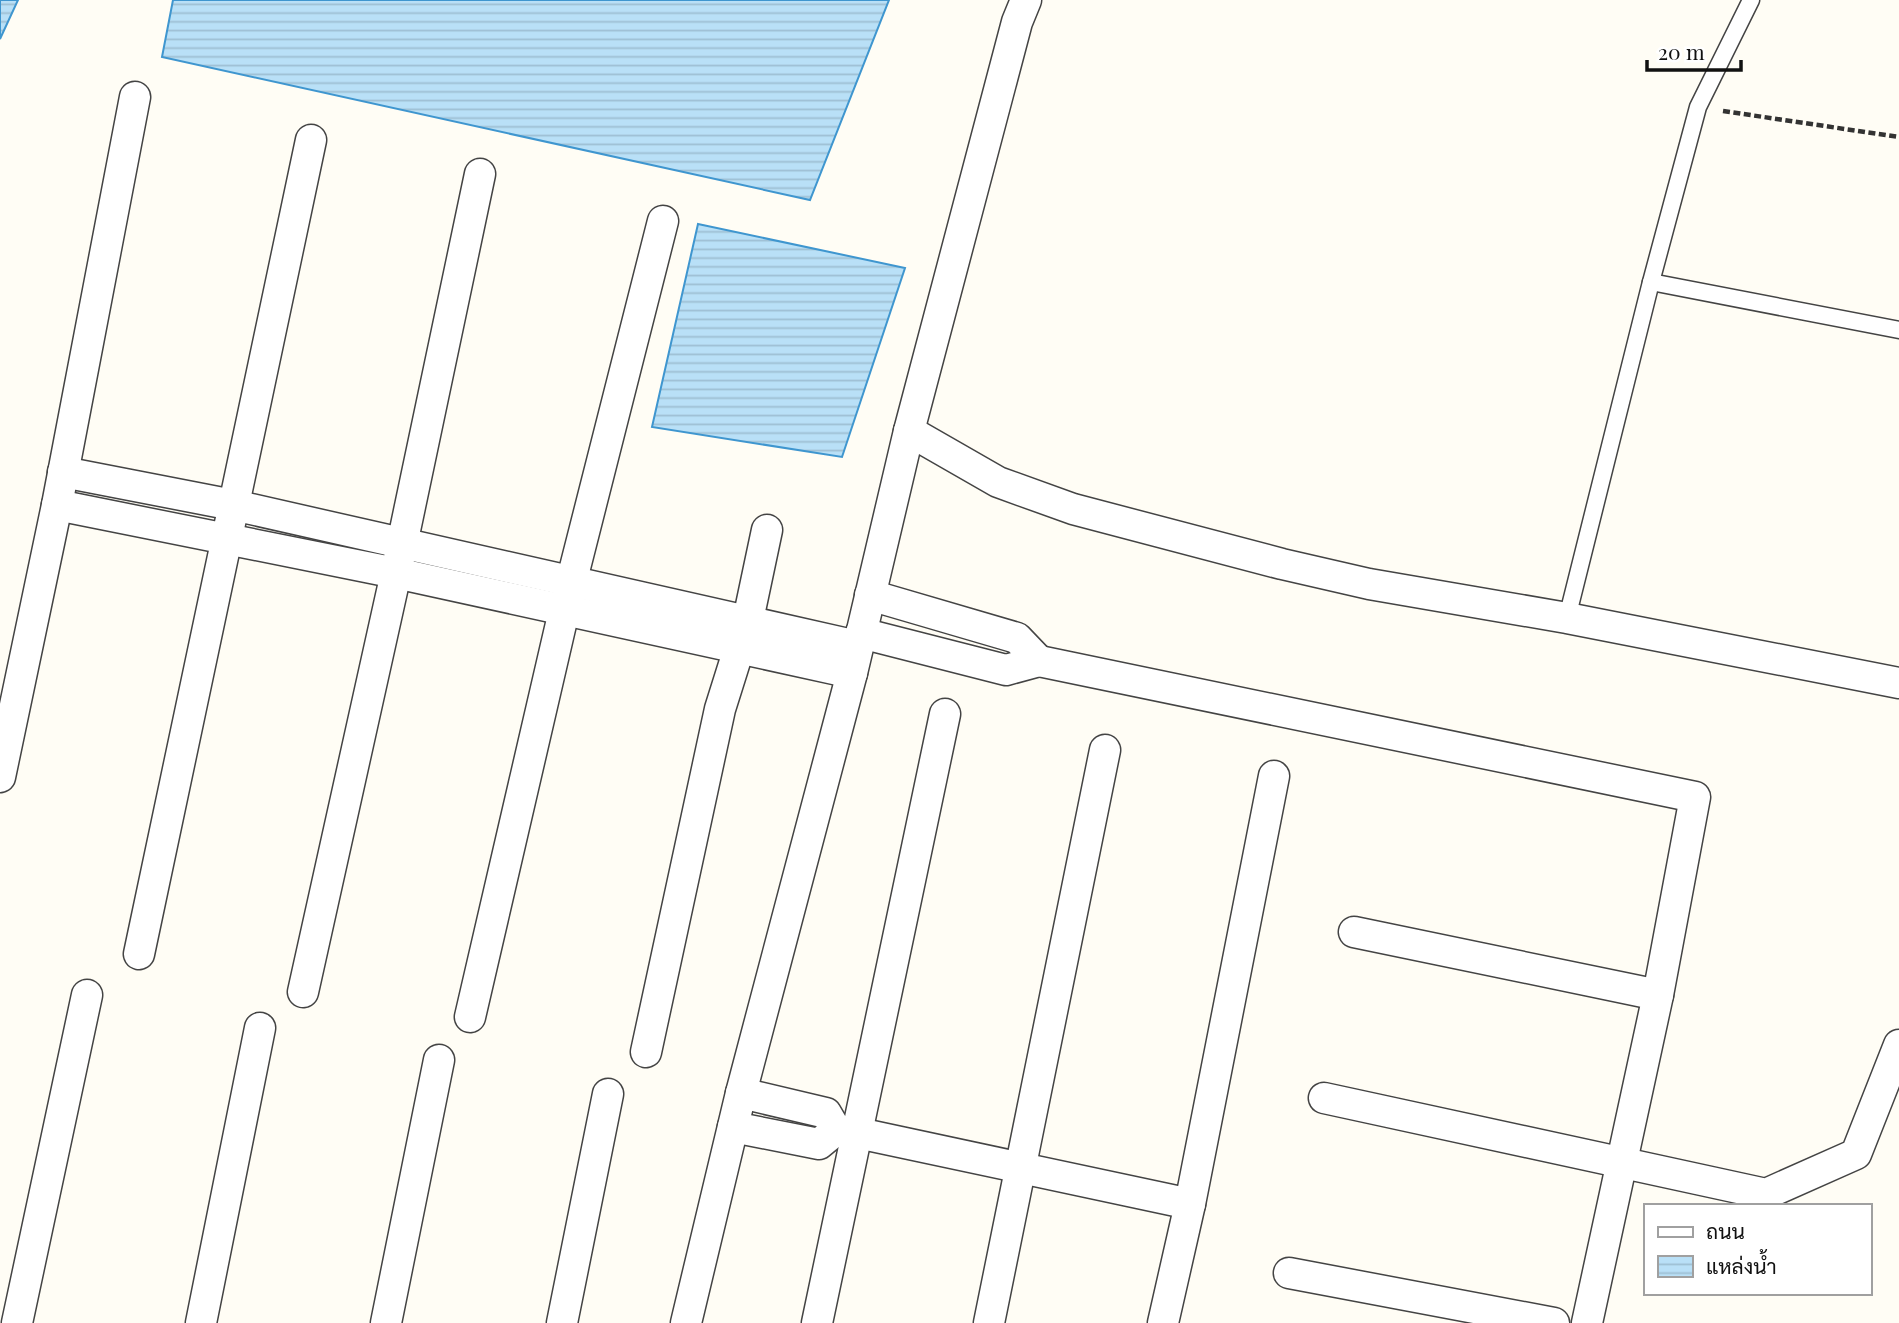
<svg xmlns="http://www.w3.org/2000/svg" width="1899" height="1323" font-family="'Playfair Display',Sarabun,serif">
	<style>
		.water { fill: url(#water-rules); stroke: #3f96cf; stroke-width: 2 }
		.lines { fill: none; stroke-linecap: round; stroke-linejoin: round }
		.lane-casing { stroke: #444; stroke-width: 19 }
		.street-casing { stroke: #444; stroke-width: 33 }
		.path { stroke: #333; stroke-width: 4.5; stroke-dasharray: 7 3.5; stroke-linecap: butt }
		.lane { stroke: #fff; stroke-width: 16 }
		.street { stroke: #fff; stroke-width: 30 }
	</style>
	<defs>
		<pattern id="water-rules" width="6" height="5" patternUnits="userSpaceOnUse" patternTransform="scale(1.75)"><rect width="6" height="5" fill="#b9e0f7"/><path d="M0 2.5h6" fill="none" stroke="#9ebfd3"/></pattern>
	</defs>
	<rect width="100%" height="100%" fill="#fffdf5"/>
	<g class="water">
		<path d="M 0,0 L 18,0 L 0,39 Z"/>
		<path d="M 173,0 L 889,0 L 810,200 L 162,57 Z"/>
		<path d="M 698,224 L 905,268 L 842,457 L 652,427 Z"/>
	</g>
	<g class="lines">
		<defs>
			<g id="lane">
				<path d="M 1651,282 L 1698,107 L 1751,0"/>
				<path d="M 1567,618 L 1651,282 L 1899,330"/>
			</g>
			<g id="street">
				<path d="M 909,431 L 998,482 L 1073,509 L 1282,564 L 1369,584 L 1567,618 L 1899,683"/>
				<path d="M 63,472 L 233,505 L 857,646"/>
				<path d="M 57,505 L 396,573 L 852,673"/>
				<path d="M 861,633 L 1006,670 L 1039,661 L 1017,638 L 870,595"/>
				<path d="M 1039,661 L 1695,797 L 1658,995 L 1587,1323"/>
				<path d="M 0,777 L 57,505 L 135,97"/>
				<path d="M 1354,932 L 1658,995"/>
				<path d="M 139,954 L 311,140"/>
				<path d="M 303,992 L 396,573 L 480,174"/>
				<path d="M 470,1017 L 564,611 L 663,221"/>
				<path d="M 646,1052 L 720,709 L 748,620 L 767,530"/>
				<path d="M 741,1093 L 826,1113 L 836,1130"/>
				<path d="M 1324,1098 L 1766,1194 L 1856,1154 L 1899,1045"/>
				<path d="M 733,1127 L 819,1144 L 836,1130 L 858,1133 L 1190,1204"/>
				<path d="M 1289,1273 L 1554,1323"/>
				<path d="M 17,1323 L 87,995"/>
				<path d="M 201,1323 L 260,1028"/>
				<path d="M 386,1323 L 439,1060"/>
				<path d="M 562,1323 L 608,1094"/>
				<path d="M 686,1323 L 741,1093 L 852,673 L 909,431 L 1017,22 L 1026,0"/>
				<path d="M 817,1323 L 945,714"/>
				<path d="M 989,1323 L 1105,750"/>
				<path d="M 1163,1323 L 1190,1204 L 1274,776"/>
			</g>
		</defs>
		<use href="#lane" class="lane-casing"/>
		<use href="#street" class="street-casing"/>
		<path class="path" d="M 1723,111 L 1899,137"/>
		<use href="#lane" class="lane"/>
		<use href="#street" class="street"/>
	</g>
	<rect x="1644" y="1204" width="228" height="91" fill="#ffffff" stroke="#a0a0a0" stroke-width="2"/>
	<rect x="1658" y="1227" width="35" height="10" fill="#ffffff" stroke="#a0a0a0" stroke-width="2"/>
	<text x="1706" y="1239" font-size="21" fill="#111111">ถนน</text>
	<rect x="1658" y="1256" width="35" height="21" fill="url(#water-rules)" stroke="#a0a0a0" stroke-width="2"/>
	<text x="1706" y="1274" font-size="21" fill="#111111">แหล่งน้ำ</text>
	<path d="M1647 60v10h94v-10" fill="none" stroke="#111111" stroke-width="3.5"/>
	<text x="1658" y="60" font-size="21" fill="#111111" stroke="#ffffff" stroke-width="5" paint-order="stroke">20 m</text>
</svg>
